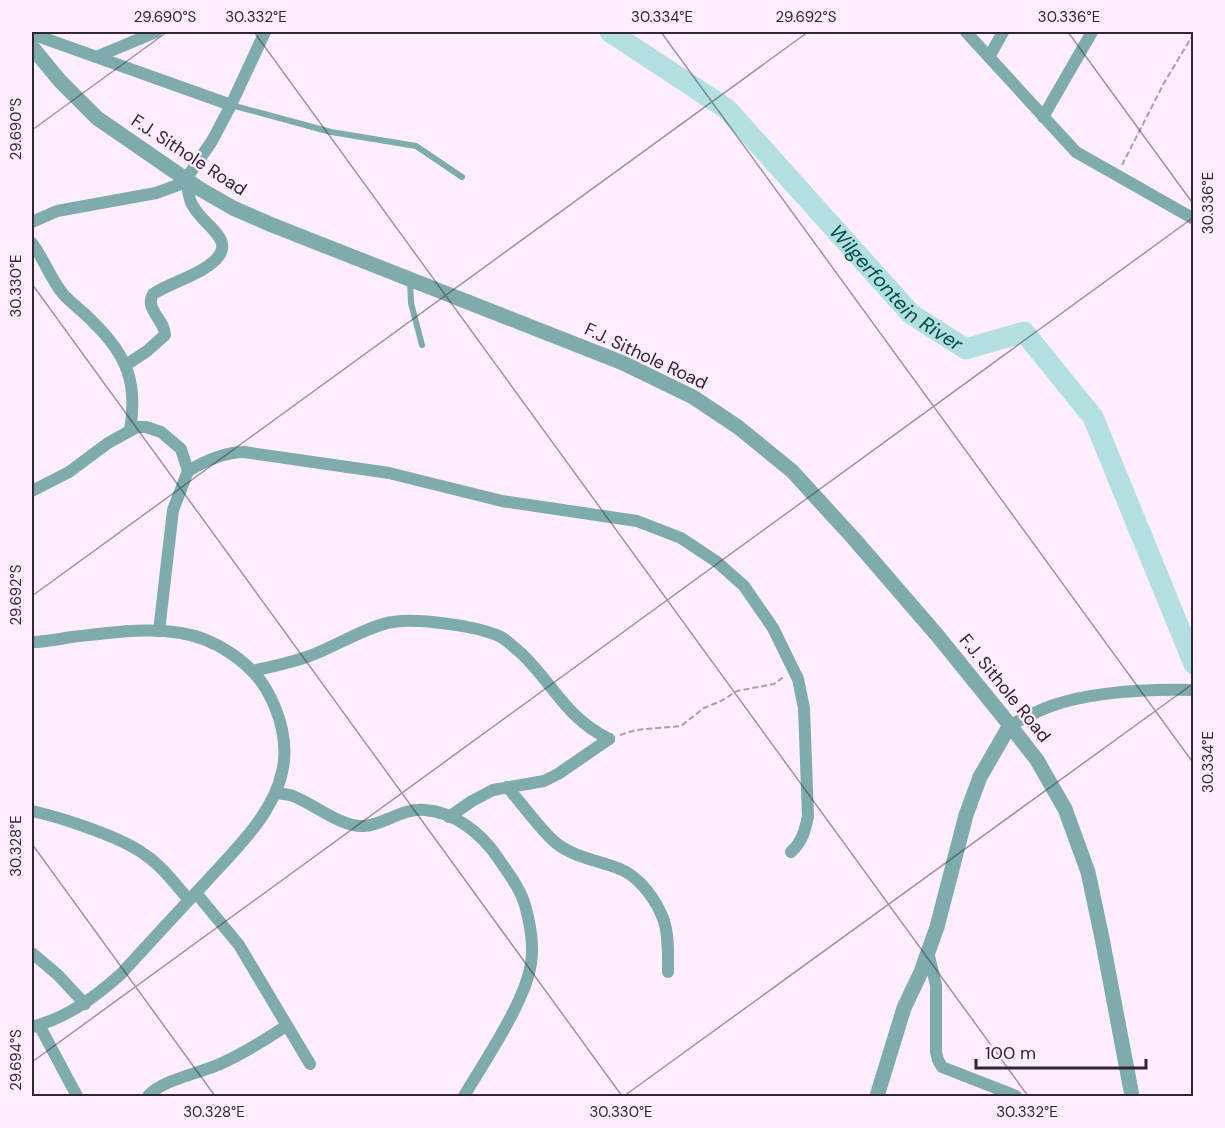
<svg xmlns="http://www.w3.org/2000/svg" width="1225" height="1128" font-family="'DM Sans',sans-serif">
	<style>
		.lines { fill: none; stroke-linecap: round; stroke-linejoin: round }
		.river { stroke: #b2dfdf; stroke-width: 21 }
		.path { stroke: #ad9eac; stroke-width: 2; stroke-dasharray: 6 3; stroke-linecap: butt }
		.service { stroke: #7eabac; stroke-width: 6 }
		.minor { stroke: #7eabac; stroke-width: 12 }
		.tertiary { stroke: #7eabac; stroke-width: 15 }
		.ticks { fill: none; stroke: #312730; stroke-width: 1.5; stroke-opacity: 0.45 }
		.labels { text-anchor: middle; stroke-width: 4.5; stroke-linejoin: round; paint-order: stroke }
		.street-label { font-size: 18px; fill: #312730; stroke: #feedfd }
		.water-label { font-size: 20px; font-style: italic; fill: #054a4b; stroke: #feedfd }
		.neatline { fill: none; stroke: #312730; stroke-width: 2 }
		.ticks-label { font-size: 15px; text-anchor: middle; fill: #312730 }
	</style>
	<rect width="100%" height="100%" fill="#feedfd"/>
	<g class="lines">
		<path class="river" id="s1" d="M 610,32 L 727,109 L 911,314 L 966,349 L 1024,332 L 1093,417 L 1194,664"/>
		<g class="path">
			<path d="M 1122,165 L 1164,83 L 1194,33"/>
			<path d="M 620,735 L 636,730 L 681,726 L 704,708 L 721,701 L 737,691 L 774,684 L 785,676"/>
		</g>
		<g class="service">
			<path d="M 231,105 L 331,132 L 416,146 L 462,177"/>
			<path d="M 410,280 L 411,303 L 422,345"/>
		</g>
		<g class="minor">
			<path d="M 966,32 L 1076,152 L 1194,219"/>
			<path d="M 32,34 L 231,105"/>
			<path d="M 96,57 L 156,32"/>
			<path d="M 989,57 L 1003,32"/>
			<path d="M 1043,117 L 1092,32"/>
			<path d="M 32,222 L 57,211 L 156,193 L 178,185 L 186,179 L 212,141 L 231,105 L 265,32"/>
			<path d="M 32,243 C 44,259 50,278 63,294 C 72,304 84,312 93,322 C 127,355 138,383 130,430"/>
			<path d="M 126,365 L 147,351 L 165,335 C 165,320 144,309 153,294 C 170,283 191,278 208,266 C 243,242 204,227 193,206 C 188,199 188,187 186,179"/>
			<path d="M 188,471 C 205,461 224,452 244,452 L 389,473 L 502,501 L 637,521 L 681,538 L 717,562 L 744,586 L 773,628 L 798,679 L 804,708 L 808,816 C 805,831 802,842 791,852"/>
			<path d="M 32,491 L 69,472 L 108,443 L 137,427 L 146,427 L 161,432 L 181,449 L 188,471 L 173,510 L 159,631"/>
			<path d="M 32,642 C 45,642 59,639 72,637 C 109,633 145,627 181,633 C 214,638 249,661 266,689 C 280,713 289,744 282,772 C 273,815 233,852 205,883 C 177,913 149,943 121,974 C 94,998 68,1017 32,1027"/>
			<path d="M 252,671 C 273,666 297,662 317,653 C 337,645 373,624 393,622 C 417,618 479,626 501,637 C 508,641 516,649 522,654 C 554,685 566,718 609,739"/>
			<path d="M 1010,725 C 1023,719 1037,711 1051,706 C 1094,691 1149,689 1194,690"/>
			<path d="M 507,787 C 521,802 541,831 556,843 C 575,858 598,860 620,869 C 640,877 657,901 664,921 C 669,937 668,955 668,972"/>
			<path d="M 276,793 C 282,794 288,794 293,796 C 314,804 342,828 364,826 C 384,825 401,808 425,810 C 455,812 482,834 498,858 C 508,873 520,888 525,905 C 530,923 534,945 531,963 C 526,1001 484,1062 464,1096"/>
			<path d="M 32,811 C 60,817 121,837 144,854 C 162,866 175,884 189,900"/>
			<path d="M 449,817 L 472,801 L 493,790 L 544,781 L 558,774 L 609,739"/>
			<path d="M 196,893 L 239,945 L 310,1064"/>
			<path d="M 928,952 L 936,985 L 936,1052 L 938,1060 L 942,1067 L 1016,1096"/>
			<path d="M 32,953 L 58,975 L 85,1004"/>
			<path d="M 39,1025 L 77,1096"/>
			<path d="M 148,1096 C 162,1080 200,1073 220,1064 C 244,1053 265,1040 286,1026"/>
		</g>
		<g class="tertiary">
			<path d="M 32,47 L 60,81 L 97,118 L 200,189 L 233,208 L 272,225 L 623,363 L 693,397 L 738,427 L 792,471 L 855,540 L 937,635 L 1005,719 L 1037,760 L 1065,809 L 1088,872 L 1102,938 L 1132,1096"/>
			<path d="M 877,1096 L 904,1008 L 921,972 L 937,927 L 966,815 L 980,777 L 1010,725"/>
		</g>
	</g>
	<path class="ticks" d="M 254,32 L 1028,1096M 661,32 L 1194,764M 1068,32 L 1194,205M 32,130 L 167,32M 32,284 L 622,1096M 32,596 L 808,32M 32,844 L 215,1096M 32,1062 L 1194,217M 624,1096 L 1194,683"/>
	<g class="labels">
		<g class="street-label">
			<text transform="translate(189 155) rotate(33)" y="6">F.J. Sithole Road</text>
			<text transform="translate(646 356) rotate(25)" y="6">F.J. Sithole Road</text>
			<text transform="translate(1005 688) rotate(51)" y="6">F.J. Sithole Road</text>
		</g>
		<g class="water-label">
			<text dy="7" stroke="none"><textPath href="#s1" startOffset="387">Wilgerfontein River</textPath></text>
		</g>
	</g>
	<rect width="1225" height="1128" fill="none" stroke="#feedfd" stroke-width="66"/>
	<path d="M976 1059v9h170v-9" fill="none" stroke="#312730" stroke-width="3"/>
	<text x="985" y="1059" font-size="18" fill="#312730" stroke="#feedfd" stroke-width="4.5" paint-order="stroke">100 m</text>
	<rect x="33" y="33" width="1159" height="1062" class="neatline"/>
	<g class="ticks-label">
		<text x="165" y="22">29.690°S</text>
		<text x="256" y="22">30.332°E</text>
		<text x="662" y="22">30.334°E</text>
		<text x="806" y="22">29.692°S</text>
		<text x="1069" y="22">30.336°E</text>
		<text transform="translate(16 129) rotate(-90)" y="5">29.690°S</text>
		<text transform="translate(1208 203) rotate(-90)" y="5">30.336°E</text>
		<text transform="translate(16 286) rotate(-90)" y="5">30.330°E</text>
		<text transform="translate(16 595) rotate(-90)" y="5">29.692°S</text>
		<text transform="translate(1208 762) rotate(-90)" y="5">30.334°E</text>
		<text transform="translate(16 846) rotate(-90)" y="5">30.328°E</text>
		<text transform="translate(16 1060) rotate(-90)" y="5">29.694°S</text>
		<text x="214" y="1117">30.328°E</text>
		<text x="621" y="1117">30.330°E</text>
		<text x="1027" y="1117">30.332°E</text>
	</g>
</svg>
